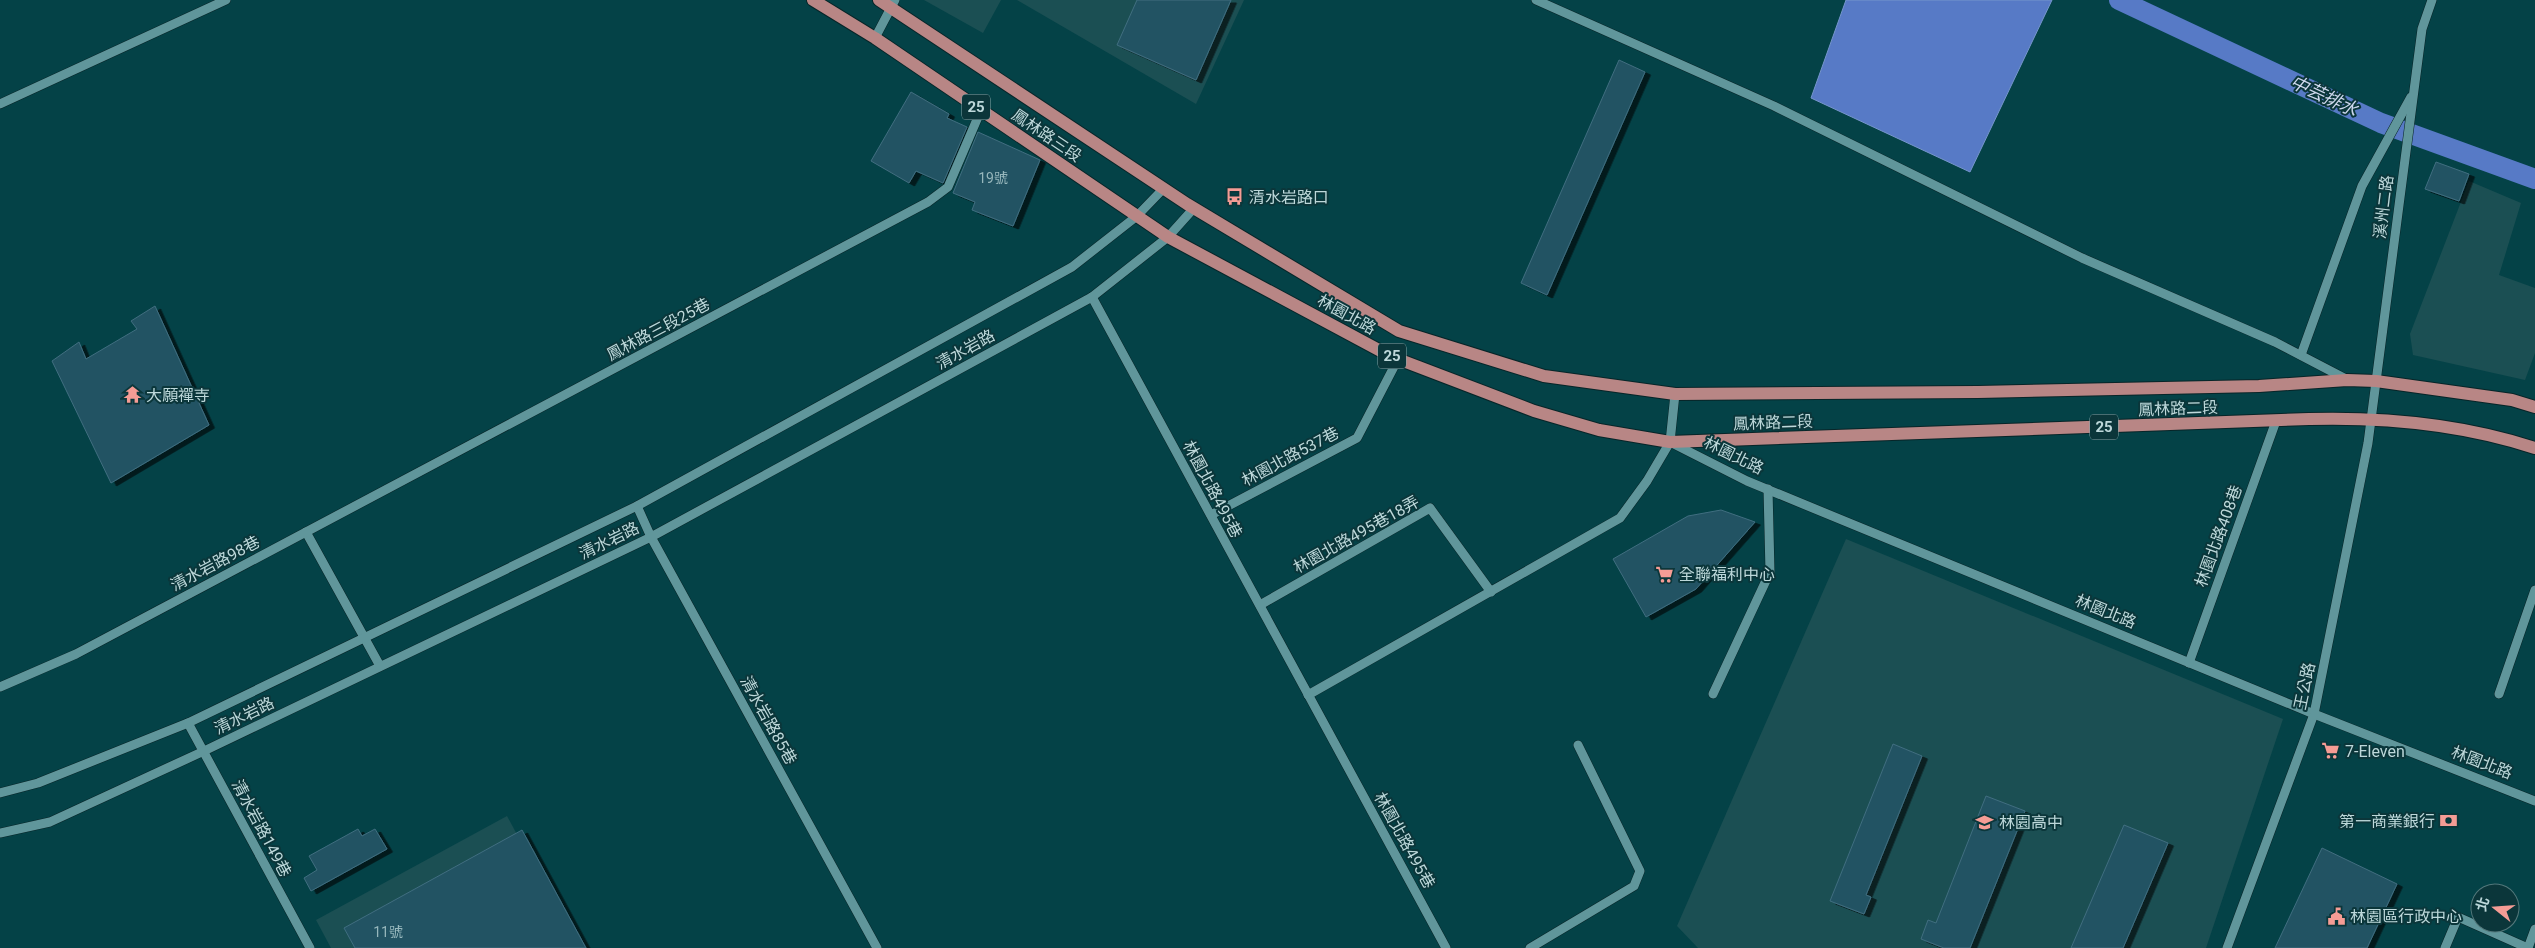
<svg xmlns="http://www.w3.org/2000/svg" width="2535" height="948" font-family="Roboto,'Noto Sans TC',sans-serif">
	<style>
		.built { fill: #1b4f53 }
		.water { fill: #577ac6; stroke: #7696cc }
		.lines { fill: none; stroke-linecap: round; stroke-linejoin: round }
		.canal { stroke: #577ac6; stroke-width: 20 }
		.building { fill: #245363; stroke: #406e80; filter: url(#shadow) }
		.minor-casing { stroke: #082528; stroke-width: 10 }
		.major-casing { stroke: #082528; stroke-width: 14 }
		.minor { stroke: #60969b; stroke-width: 9 }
		.major { stroke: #b88685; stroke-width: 12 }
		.labels { text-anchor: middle; stroke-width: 4; stroke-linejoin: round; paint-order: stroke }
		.number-label { font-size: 14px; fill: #97b7bc }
		.shield { fill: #0b363a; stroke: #88a7aa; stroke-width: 1 }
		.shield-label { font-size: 15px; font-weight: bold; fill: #bdd8da }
		.street-label { font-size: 16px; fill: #bdd8da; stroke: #0b363a }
		.poi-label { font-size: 16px; fill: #bdd8da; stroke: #0b363a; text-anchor: start }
		.water-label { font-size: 18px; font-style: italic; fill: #ced8ed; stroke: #0b363a }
	</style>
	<defs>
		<filter id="shadow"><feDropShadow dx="5.5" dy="3" stdDeviation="0" flood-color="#0009"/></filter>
	</defs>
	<rect width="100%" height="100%" fill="#044247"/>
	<g class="built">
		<path d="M 924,0 L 1001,0 L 983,33 Z"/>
		<path d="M 1017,0 L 1244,0 L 1196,104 Z"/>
		<path d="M 2469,181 L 2521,203 L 2499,275 L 2535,288 L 2535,353 L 2525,380 L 2413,355 L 2410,334 Z"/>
		<path d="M 1846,539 L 2283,719 L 2206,948 L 1698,948 L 1677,926 Z"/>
		<path d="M 507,816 L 578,948 L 331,948 L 316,920 Z"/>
	</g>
	<path class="water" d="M 1846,0 L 2052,0 L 1970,172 L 1811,98 Z"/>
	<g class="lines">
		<path class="canal" d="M 2119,0 L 2381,123 L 2535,179"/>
	</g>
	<g class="building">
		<path d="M 1137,0 L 1231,0 L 1196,80 L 1117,45 Z"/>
		<path d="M 1619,60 L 1645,72 L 1547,295 L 1521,283 Z"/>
		<path d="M 911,92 L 949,114 L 947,118 L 967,127 L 943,183 L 916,171 L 909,183 L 871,161 Z"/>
		<path d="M 978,132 L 1040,160 L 1013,226 L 972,210 L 975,202 L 953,193 Z"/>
		<path d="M 2436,162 L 2469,174 L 2459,201 L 2425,189 Z"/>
		<path d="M 155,306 L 209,425 L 111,483 L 52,361 L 79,342 L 86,359 L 137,329 L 131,321 Z"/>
		<path d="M 1721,510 L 1755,522 L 1696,589 L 1646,617 L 1613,559 L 1688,516 Z"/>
		<path d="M 1893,744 L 1922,756 L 1866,895 L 1871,897 L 1864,914 L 1830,901 Z"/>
		<path d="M 1986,796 L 2025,811 L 1970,948 L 1944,948 L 1921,939 L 1928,920 L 1936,923 Z"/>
		<path d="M 2124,825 L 2168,843 L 2123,948 L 2071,948 Z"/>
		<path d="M 358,829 L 362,836 L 375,829 L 387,849 L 311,891 L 304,878 L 317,870 L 309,856 Z"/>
		<path d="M 522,830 L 586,948 L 355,948 L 344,928 Z"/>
		<path d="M 2322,848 L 2397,884 L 2367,948 L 2275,948 Z"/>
	</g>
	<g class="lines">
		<defs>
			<g id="minor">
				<path d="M 1536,0 L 1774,106 L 2082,258 L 2275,342 L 2346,379"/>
				<path d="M 875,38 L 895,0"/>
				<path d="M 0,104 L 226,0"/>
				<path d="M 1092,297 L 1446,948"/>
				<path d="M 2301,355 L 2362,186 L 2411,97"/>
				<path d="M 1672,443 L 1747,481 L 2314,714 L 2535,801"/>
				<path d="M 637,506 L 651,537 L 877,948"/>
				<path d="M 1211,515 L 1357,438 L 1398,359"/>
				<path d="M 306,532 L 380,666"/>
				<path d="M 1260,605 L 1430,508 L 1491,592"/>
				<path d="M 2189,663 L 2276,421"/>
				<path d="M 0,687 L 76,654 L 928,202 L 948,187 L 981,110"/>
				<path d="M 1713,694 L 1770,572 L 1768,489"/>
				<path d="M 2499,694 L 2535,590"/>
				<path d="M 1308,695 L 1620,518 L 1647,481 L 1670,442 L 1675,394"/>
				<path d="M 188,723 L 310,948"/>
				<path d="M 0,793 L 38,783 L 188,723 L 637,506 L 1072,267 L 1137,216 L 1164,188"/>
				<path d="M 0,833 L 50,822 L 204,751 L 651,537 L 1092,297 L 1168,237 L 1194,208"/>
				<path d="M 1530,948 L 1634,886 L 1640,871 L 1578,745"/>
				<path d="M 2227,948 L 2314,714 L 2368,443 L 2422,29 L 2432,0"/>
				<path d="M 2445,948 L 2458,917 L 2528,948"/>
				<path d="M 2528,948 L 2535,929"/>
			</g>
			<g id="major">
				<path d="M 813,0 L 875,38 L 1168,237 L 1390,356 L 1534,411 L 1599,430 L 1670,442 L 2309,419 C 2385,417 2462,424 2535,448"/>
				<path d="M 879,0 L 1187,204 L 1399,331 L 1544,376 L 1675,394 L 1978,392 L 2259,386 L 2347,380 L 2376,381 L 2512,400 L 2535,407"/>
			</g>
		</defs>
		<use href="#minor" class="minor-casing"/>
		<use href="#major" class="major-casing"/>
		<use href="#minor" class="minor"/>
		<use href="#major" class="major"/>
	</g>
	<defs>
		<symbol id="bus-bare" viewBox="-9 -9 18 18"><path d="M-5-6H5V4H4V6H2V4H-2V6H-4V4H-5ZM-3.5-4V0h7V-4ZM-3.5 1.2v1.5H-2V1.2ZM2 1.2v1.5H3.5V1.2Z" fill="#f59c95" stroke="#0b363a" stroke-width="2.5" paint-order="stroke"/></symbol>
		<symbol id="temple-bare" viewBox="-9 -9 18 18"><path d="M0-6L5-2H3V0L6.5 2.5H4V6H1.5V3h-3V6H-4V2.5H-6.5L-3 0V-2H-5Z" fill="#f59c95" stroke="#0b363a" stroke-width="2.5" paint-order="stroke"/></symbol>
		<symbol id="supermarket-bare" viewBox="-9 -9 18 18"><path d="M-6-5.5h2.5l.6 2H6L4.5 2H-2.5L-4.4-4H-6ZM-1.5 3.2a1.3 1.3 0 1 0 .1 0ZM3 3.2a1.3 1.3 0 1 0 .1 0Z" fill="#f59c95" stroke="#0b363a" stroke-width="2.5" paint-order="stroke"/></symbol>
		<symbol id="bank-bare" viewBox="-9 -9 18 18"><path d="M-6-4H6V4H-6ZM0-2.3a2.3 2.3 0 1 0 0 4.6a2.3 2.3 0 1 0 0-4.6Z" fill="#f59c95" stroke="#0b363a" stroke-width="2.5" paint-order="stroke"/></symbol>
		<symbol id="school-bare" viewBox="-9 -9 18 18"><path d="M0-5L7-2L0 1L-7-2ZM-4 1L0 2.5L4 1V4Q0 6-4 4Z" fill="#f59c95" stroke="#0b363a" stroke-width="2.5" paint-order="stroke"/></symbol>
		<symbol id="civic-bare" viewBox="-9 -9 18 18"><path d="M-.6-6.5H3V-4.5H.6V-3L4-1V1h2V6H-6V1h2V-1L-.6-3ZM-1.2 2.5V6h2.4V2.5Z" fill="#f59c95" stroke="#0b363a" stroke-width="2.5" paint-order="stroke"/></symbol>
	</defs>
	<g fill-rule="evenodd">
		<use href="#bus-bare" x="1222" y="184" width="25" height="25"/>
		<use href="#temple-bare" x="120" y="382" width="25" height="25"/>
		<use href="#supermarket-bare" x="1652" y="562" width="25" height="25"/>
		<use href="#supermarket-bare" x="2318" y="738" width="25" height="25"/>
		<use href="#bank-bare" x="2436" y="808" width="25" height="25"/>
		<use href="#school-bare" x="1972" y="810" width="25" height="25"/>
		<use href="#civic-bare" x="2324" y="904" width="25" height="25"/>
	</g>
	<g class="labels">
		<g class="number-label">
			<text x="993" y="183">19號</text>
			<text x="388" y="937">11號</text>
		</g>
		<g class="shield">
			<rect x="962" y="94.5" width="28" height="25" rx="4"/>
			<rect x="1378" y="343.5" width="28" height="25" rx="4"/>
			<rect x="2090" y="414.5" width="28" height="25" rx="4"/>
		</g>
		<g class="shield-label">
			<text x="976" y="112">25</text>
			<text x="1392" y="361">25</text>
			<text x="2104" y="432">25</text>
		</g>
		<g class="street-label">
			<text transform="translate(1047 135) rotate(34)" y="6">鳳林路三段</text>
			<text transform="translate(2383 207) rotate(-83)" y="6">溪州二路</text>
			<text transform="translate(1347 314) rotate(29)" y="6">林園北路</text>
			<text transform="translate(658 329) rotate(-28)" y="6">鳳林路三段25巷</text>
			<text transform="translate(965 349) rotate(-29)" y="6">清水岩路</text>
			<text transform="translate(2178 408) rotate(-2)" y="6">鳳林路二段</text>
			<text transform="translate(1773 422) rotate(-2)" y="6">鳳林路二段</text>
			<text transform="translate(1734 455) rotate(26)" y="6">林園北路</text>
			<text transform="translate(1290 456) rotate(-28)" y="6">林園北路537巷</text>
			<text transform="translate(1213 489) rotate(62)" y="6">林園北路495巷</text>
			<text transform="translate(1356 534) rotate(-29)" y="6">林園北路495巷18弄</text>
			<text transform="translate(2218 536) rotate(-70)" y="6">林園北路408巷</text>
			<text transform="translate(609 540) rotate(-26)" y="6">清水岩路</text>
			<text transform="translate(215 563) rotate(-28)" y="6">清水岩路98巷</text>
			<text transform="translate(2106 611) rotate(22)" y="6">林園北路</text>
			<text transform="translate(2304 686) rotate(-78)" y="6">王公路</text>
			<text transform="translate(244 715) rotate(-26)" y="6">清水岩路</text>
			<text transform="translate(769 720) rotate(61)" y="6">清水岩路85巷</text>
			<text transform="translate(2482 762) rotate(21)" y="6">林園北路</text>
			<text transform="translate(262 828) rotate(62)" y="6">清水岩路149巷</text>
			<text transform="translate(1405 840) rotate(61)" y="6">林園北路495巷</text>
		</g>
		<g class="poi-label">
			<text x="1249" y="203">清水岩路口</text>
			<text x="146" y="401">大願禪寺</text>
			<text x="1679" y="580">全聯福利中心</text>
			<text x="2345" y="757">7-Eleven</text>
			<text x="2435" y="827" text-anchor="end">第一商業銀行</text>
			<text x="1999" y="828">林園高中</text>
			<text x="2350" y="922">林園區行政中心</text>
		</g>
		<g class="water-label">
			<text transform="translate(2324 96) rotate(25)" y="6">中芸排水</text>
		</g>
	</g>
	<g transform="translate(2495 908) rotate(287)"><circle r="24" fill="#0b363a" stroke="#52777a"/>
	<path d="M0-4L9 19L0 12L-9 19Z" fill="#f59c95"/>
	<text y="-8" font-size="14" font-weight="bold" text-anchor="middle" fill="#bdd8da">北</text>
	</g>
</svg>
